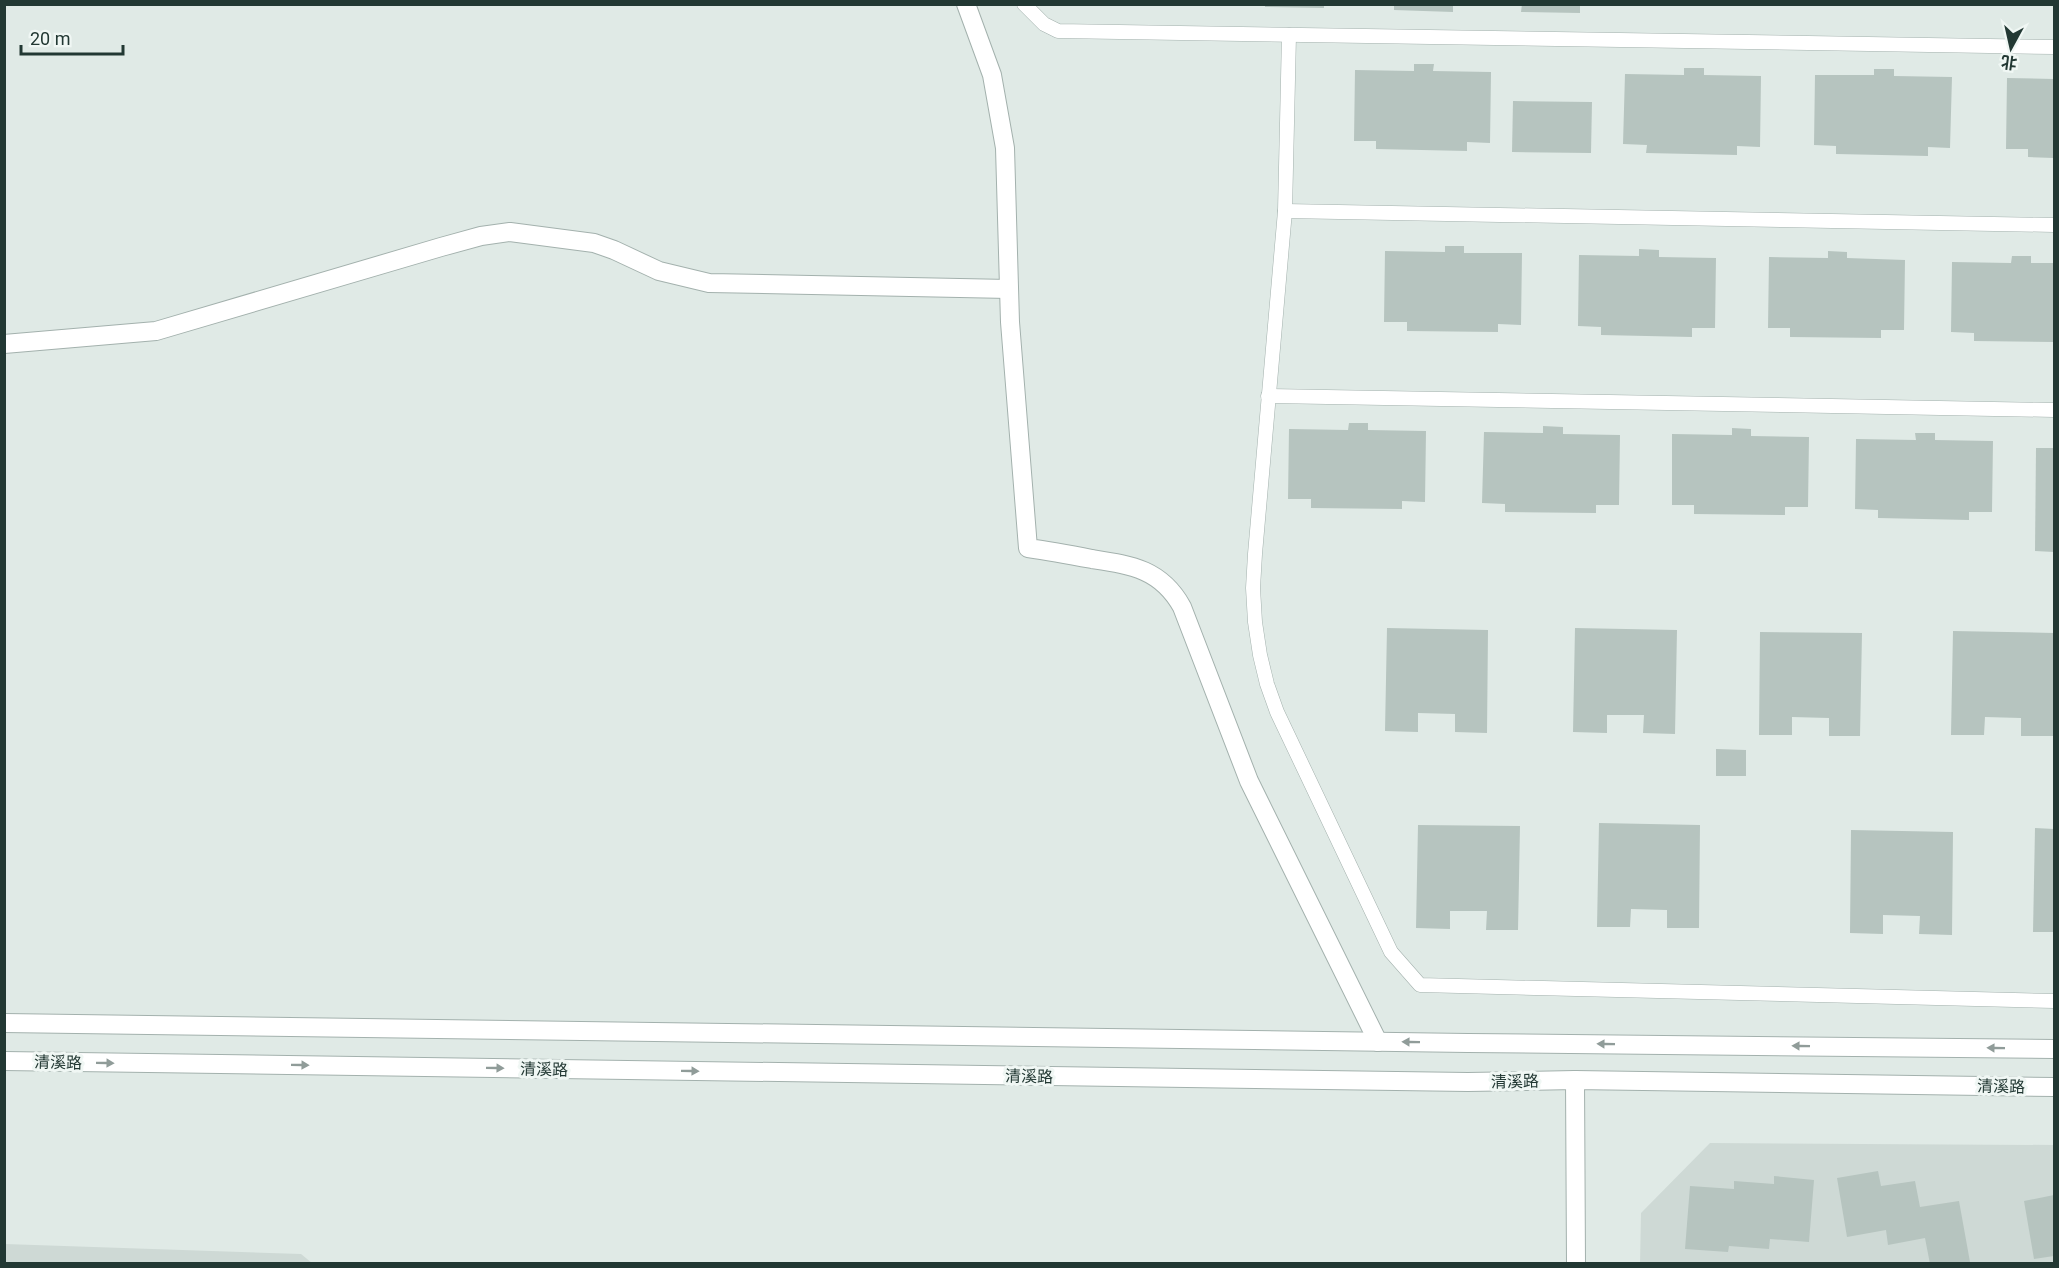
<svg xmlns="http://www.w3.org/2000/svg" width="2059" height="1268" font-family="Roboto,'Noto Sans SC',sans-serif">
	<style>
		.built { fill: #ced9d5 }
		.building { fill: #b6c4bf }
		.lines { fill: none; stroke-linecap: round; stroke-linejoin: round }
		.service-casing { stroke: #a3b1ad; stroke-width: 15 }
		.minor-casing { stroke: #a3b1ad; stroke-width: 20 }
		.tertiary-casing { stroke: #a3b1ad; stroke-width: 20 }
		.service { stroke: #fff; stroke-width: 14 }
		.minor { stroke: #fff; stroke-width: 18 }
		.tertiary { stroke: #fff; stroke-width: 18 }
		.oneway { fill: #909c99 }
		.labels { text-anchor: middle; stroke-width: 6; stroke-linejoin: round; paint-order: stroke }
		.street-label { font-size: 16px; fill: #223833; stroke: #f0f7f4 }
	</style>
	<rect width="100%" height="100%" fill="#e0eae6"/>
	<g class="built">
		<path d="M 1710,1143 L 2054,1145 L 2054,1263 L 1640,1264 L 1641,1213 Z"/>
		<path d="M 5,1244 L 301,1254 L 312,1263 L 5,1263 Z"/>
	</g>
	<g class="building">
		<path d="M 1265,4 L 1324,4 L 1324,8 L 1265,7 Z"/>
		<path d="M 1394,4 L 1453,4 L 1453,12 L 1394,10 Z"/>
		<path d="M 1522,4 L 1580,4 L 1580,13 L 1521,12 Z"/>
		<path d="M 1414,64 L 1434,64 L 1433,71 L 1491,72 L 1490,143 L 1467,142 L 1467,151 L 1376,149 L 1376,141 L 1354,141 L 1355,70 L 1414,71 Z"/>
		<path d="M 1684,68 L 1704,68 L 1704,75 L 1761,76 L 1760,147 L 1737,146 L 1737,155 L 1646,153 L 1647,145 L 1623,144 L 1625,74 L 1684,75 Z"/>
		<path d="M 1874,69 L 1894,69 L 1894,76 L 1952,77 L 1950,148 L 1928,147 L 1928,156 L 1836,154 L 1836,146 L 1814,145 L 1815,75 L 1874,75 Z"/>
		<path d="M 2007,78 L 2054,79 L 2054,158 L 2028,157 L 2028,149 L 2006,149 Z"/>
		<path d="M 1513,101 L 1592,102 L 1591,153 L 1512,152 Z"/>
		<path d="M 1445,246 L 1464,246 L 1464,253 L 1522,253 L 1521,325 L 1498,324 L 1498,332 L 1407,331 L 1407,322 L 1384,322 L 1385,251 L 1445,252 Z"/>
		<path d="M 1639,249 L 1659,250 L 1659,257 L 1716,258 L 1715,328 L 1692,328 L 1692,337 L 1601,335 L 1601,327 L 1578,326 L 1579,255 L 1639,256 Z"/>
		<path d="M 1828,251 L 1847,252 L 1847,258 L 1905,260 L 1904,330 L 1881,330 L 1881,338 L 1790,337 L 1790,328 L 1768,328 L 1769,257 L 1828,258 Z"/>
		<path d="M 2012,256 L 2031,256 L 2031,263 L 2054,263 L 2054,342 L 1974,341 L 1974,333 L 1951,332 L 1952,262 L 2011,263 Z"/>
		<path d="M 1349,423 L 1368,423 L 1368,430 L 1426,431 L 1425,502 L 1402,501 L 1402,509 L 1311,508 L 1311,499 L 1288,499 L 1289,429 L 1348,430 Z"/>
		<path d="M 1543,426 L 1563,427 L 1563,434 L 1620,435 L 1619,505 L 1596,505 L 1596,513 L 1505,512 L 1505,504 L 1482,503 L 1484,432 L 1543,433 Z"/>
		<path d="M 1732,428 L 1751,429 L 1751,436 L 1809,437 L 1808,507 L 1785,507 L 1785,515 L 1694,514 L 1694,505 L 1672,505 L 1672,434 L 1732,435 Z"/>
		<path d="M 1915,433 L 1935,433 L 1935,440 L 1993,441 L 1992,512 L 1969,512 L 1969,520 L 1878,518 L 1878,510 L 1855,509 L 1856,439 L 1916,440 Z"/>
		<path d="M 2036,448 L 2054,448 L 2054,552 L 2035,551 Z"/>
		<path d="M 1387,628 L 1488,630 L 1487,733 L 1455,732 L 1455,714 L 1418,713 L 1418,732 L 1385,731 Z"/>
		<path d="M 1575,628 L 1677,630 L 1675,734 L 1643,733 L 1644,715 L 1607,715 L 1607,733 L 1573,732 Z"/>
		<path d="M 1953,631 L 2054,633 L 2053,736 L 2021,736 L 2021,718 L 1985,717 L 1984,735 L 1951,735 Z"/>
		<path d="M 1760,632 L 1862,633 L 1860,736 L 1829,736 L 1829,718 L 1792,717 L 1792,735 L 1759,735 Z"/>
		<path d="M 1716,749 L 1746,750 L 1746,776 L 1716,776 Z"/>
		<path d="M 1599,823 L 1700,825 L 1699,928 L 1667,928 L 1667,910 L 1631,909 L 1630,927 L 1597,927 Z"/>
		<path d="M 1418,825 L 1520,826 L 1518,930 L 1486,930 L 1487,911 L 1450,911 L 1450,929 L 1416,928 Z"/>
		<path d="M 2035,828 L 2054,829 L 2054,932 L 2033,932 Z"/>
		<path d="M 1851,830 L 1953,832 L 1952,935 L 1919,934 L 1920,916 L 1883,915 L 1883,934 L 1850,933 Z"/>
		<path d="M 1878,1171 L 1881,1186 L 1915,1181 L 1920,1207 L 1959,1201 L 1970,1262 L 1930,1264 L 1925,1238 L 1888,1245 L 1886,1230 L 1847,1237 L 1837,1178 Z"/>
		<path d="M 1774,1176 L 1814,1180 L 1809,1242 L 1770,1239 L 1769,1249 L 1729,1246 L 1728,1252 L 1685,1249 L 1690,1186 L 1734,1189 L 1734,1181 L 1774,1184 Z"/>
		<path d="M 2054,1195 L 2054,1256 L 2034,1259 L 2024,1201 Z"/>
	</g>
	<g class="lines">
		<defs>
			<g id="service">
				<path d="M 1024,4 L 1044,24 L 1058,31 L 2054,47"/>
				<path d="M 1289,35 L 1285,211 L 1255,554 L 1253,588 L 1255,622 L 1260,655 L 1267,684 L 1277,712 L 1391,952 L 1420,985 L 2054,1001"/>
				<path d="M 1285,211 L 2054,225"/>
				<path d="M 1268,396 L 2054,410"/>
			</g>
			<g id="minor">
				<path d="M 966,4 L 992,75 L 1005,148 L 1010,322 L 1028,548 C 1049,551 1071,555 1092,559 C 1131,565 1161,569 1182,607 L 1249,781 L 1378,1042"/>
				<path d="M 4,344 L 156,331 L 441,247 L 481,236 L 510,232 L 594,243 L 614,250 L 659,271 L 709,283 L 1009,289"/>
				<path d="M 1575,1080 L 1576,1264"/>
			</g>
			<g id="tertiary">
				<path d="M 4,1023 L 1468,1043 L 2054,1049"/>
				<path d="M 4,1061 L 1468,1082 L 1575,1080 L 2054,1087"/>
			</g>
		</defs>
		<use href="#service" class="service-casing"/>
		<use href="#minor" class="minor-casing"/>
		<use href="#tertiary" class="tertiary-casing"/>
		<use href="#service" class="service"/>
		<use href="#minor" class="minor"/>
		<use href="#tertiary" class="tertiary"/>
	</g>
	<defs><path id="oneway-solid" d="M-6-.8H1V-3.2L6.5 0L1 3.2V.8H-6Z" transform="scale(1.5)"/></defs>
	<g class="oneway">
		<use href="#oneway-solid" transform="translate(1411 1042) rotate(-179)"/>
		<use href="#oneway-solid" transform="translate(1606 1044) rotate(-179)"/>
		<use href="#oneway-solid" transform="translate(1801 1046) rotate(-179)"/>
		<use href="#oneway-solid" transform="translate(1996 1048) rotate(-179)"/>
		<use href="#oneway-solid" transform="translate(105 1063) rotate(1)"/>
		<use href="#oneway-solid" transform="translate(300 1065) rotate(1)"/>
		<use href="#oneway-solid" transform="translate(495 1068) rotate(1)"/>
		<use href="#oneway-solid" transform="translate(690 1071) rotate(1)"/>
	</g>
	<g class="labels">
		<g class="street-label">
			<text transform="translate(58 1062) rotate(1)" y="6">清溪路</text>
			<text transform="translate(544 1069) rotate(1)" y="6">清溪路</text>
			<text transform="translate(1029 1076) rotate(1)" y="6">清溪路</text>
			<text transform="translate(1515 1081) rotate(-1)" y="6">清溪路</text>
			<text transform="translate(2001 1086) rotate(1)" y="6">清溪路</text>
		</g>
	</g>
	<rect width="2059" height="1268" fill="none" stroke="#223833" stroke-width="12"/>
	<g transform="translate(2011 48) rotate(188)" stroke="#f0f7f4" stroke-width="4.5" paint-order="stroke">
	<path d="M0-4.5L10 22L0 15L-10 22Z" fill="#223833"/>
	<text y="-9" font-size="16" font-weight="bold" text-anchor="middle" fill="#223833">北</text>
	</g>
	<path d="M21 45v9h102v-9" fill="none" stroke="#223833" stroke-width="3"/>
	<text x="30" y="45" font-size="18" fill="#223833" stroke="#f0f7f4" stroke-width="4.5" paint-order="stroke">20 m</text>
</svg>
